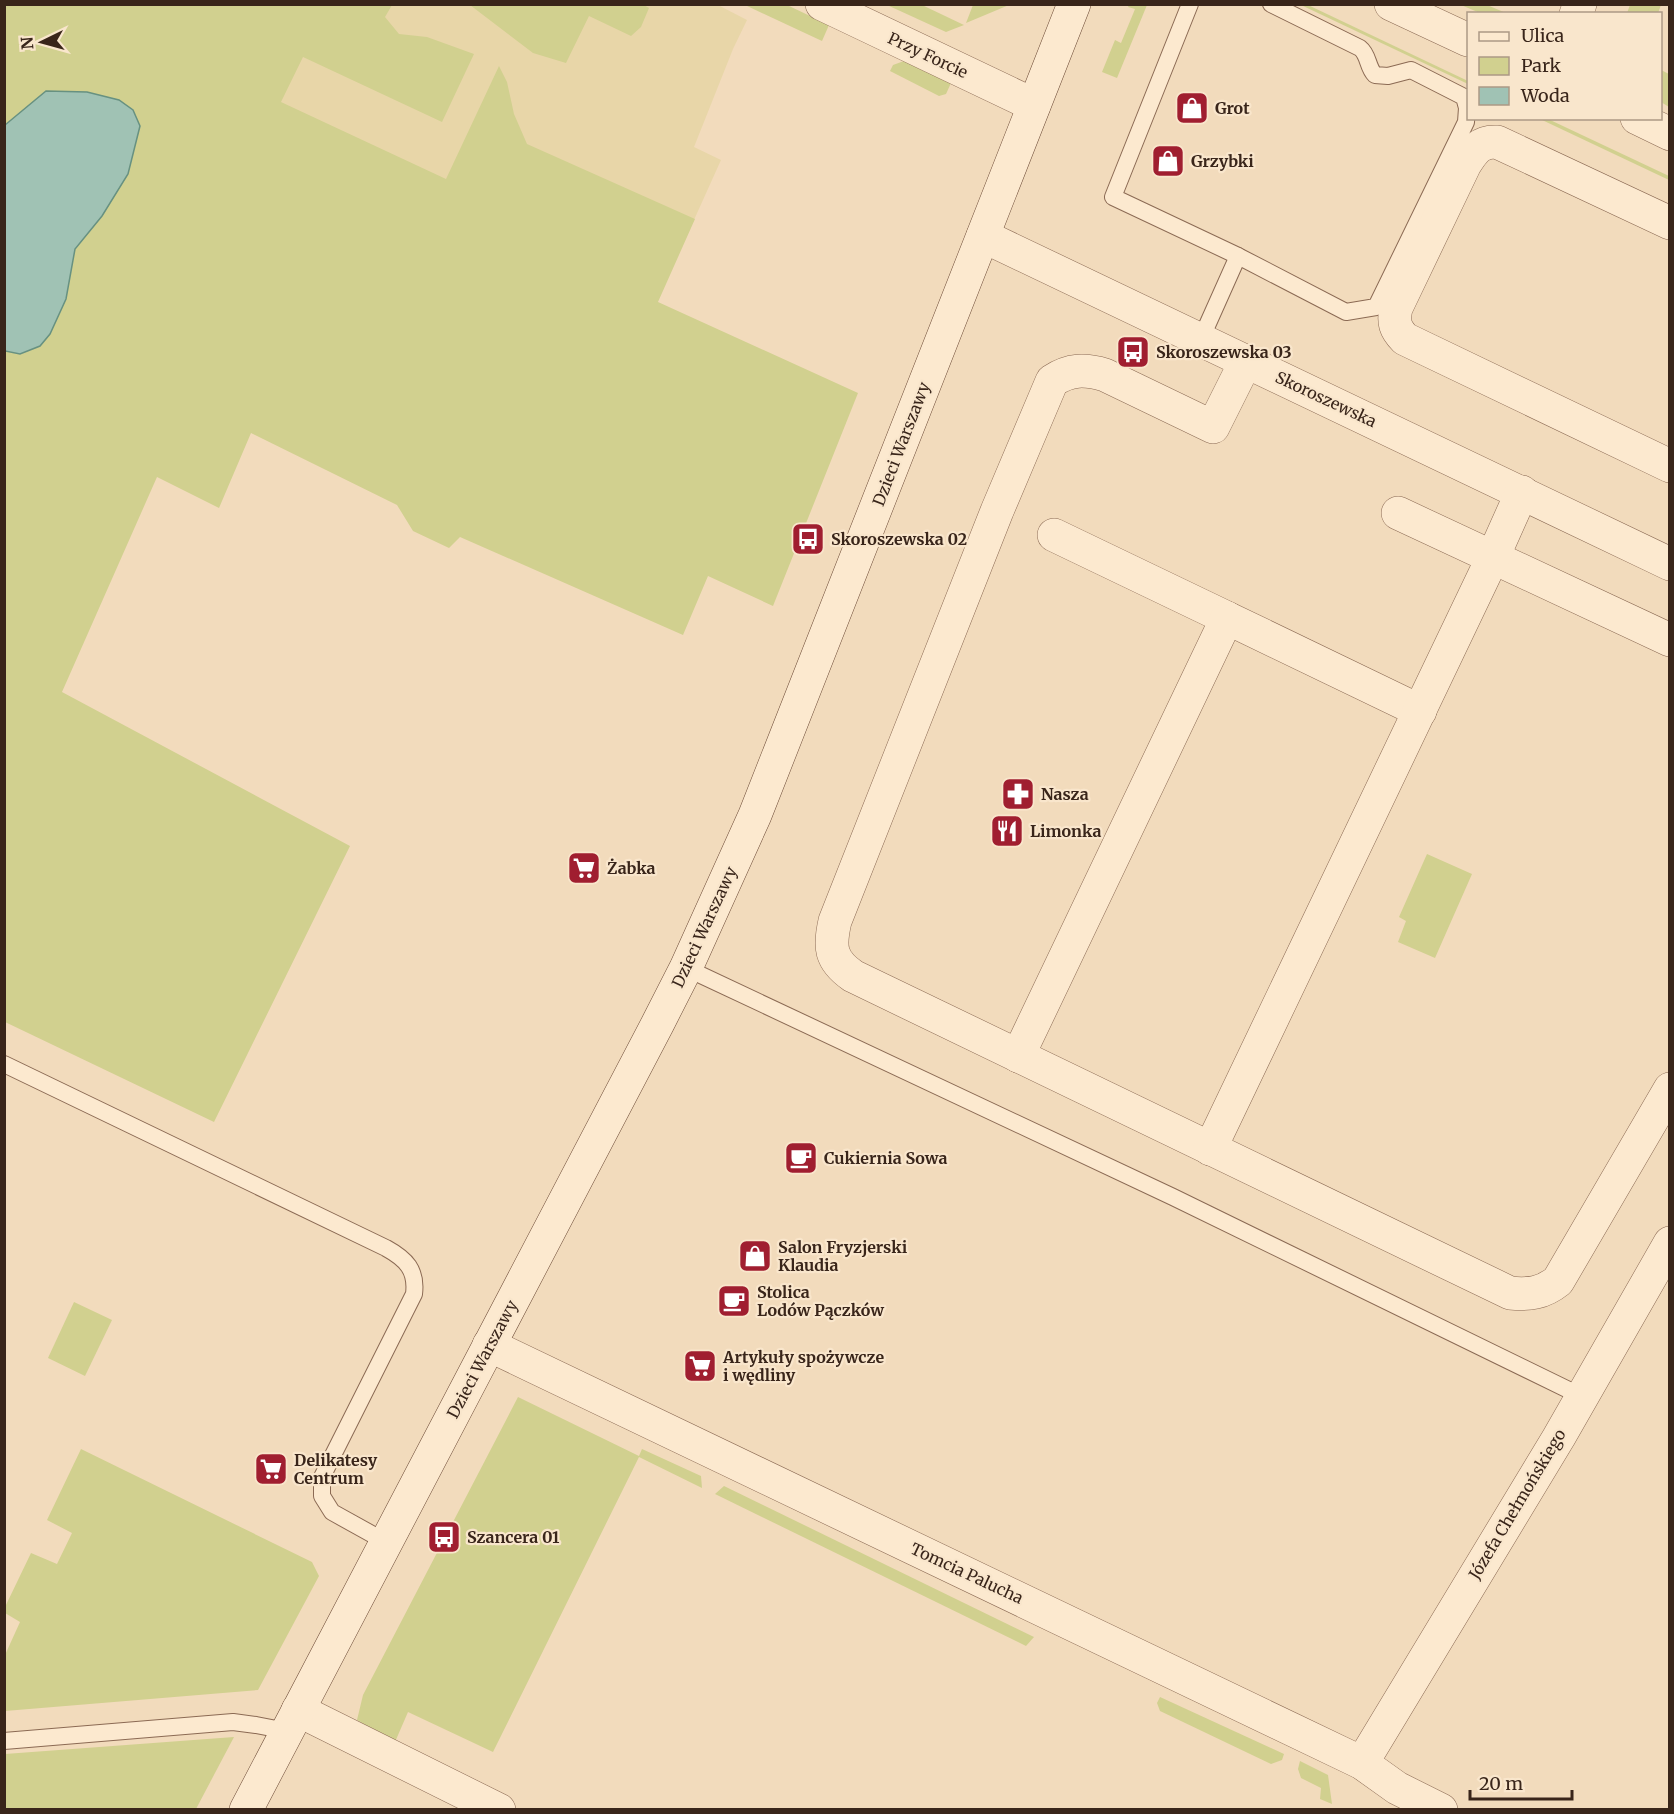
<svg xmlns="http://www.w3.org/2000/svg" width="1674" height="1814" font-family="Merriweather,serif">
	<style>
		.farmland { fill: #e8d6a8 }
		.green { fill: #d1d08f }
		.water { fill: #a0c2b4; stroke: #679181; stroke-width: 1.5 }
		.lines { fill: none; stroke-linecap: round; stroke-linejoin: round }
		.lane-casing { stroke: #8b6a54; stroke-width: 18 }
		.street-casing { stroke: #8b6a54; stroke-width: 34 }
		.secondary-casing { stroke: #6d4b37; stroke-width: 34 }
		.lane { stroke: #fce9cf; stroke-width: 16 }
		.street { stroke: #fce9cf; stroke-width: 33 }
		.secondary { stroke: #fce9cf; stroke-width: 33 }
		.labels { text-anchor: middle; stroke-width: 4.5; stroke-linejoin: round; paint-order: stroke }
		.street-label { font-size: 16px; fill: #39251a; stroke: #f9e6cc }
		.poi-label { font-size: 16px; font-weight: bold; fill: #39251a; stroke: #f9e6cc; text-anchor: start }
	</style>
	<rect width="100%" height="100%" fill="#f2dbbc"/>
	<path class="farmland" d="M 716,4 L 747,20 L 733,49 L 694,147 L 721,160 L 657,302 L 254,114 L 303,5 Z"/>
	<g class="green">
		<path d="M 642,4 L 649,8 L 641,27 L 631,36 L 589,16 L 566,63 L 533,53 L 470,5 Z"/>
		<path d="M 4,5 L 392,5 L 385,17 L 399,34 L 427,37 L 474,54 L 442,122 L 303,57 L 281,102 L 446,179 L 499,66 L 507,82 L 514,114 L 527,144 L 695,219 L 658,302 L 858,393 L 773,606 L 708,576 L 683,635 L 460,537 L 449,548 L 413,531 L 397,505 L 251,433 L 219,508 L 157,477 L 62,692 L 350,846 L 214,1122 L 5,1022 L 5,351 L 20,354 L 40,346 L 66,299 L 75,249 L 102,216 L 87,92 L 46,91 L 5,125 Z"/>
		<path d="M 745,5 L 787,5 L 829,25 L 822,41 Z"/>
		<path d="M 887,5 L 922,5 L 964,25 L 946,32 Z"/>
		<path d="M 973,5 L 973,4 L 1009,5 L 966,23 Z"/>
		<path d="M 1129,5 L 1147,5 L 1117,78 L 1102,72 L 1115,40 L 1121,43 L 1133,14 L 1135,9 L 1128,7 Z"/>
		<path d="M 1301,5 L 1308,5 L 1468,81 L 1468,84 Z"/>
		<path d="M 1461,5 L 1487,5 L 1506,13 L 1480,13 Z"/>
		<path d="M 1630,5 L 1630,4 L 1661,5 L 1658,13 L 1627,13 Z"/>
		<path d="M 904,61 L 951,83 L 946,94 L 939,96 L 890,71 L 893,65 Z"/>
		<path d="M 1661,70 L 1669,74 L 1669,107 L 1661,102 Z"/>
		<path d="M 1540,119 L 1548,119 L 1669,176 L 1669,180 Z"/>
		<path d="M 1427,854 L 1472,874 L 1435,958 L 1398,942 L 1406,921 L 1399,917 Z"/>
		<path d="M 74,1302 L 112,1320 L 85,1376 L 48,1358 Z"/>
		<path d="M 518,1397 L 639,1456 L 642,1449 L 701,1476 L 702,1488 L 639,1457 L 493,1752 L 408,1712 L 395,1742 L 379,1734 L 357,1720 L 363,1695 Z"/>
		<path d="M 81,1449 L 312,1562 L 319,1576 L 258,1690 L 5,1711 L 5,1655 L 20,1622 L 5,1613 L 5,1607 L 31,1553 L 57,1564 L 72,1533 L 47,1520 Z"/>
		<path d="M 724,1486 L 1034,1637 L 1026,1646 L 715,1494 Z"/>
		<path d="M 1160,1697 L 1284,1754 L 1282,1760 L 1271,1764 L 1160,1711 L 1157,1703 Z"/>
		<path d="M 234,1737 L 196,1809 L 5,1809 L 5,1754 Z"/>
		<path d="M 1300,1761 L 1328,1775 L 1332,1804 L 1320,1799 L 1321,1788 L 1301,1778 L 1298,1769 Z"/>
	</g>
	<path class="water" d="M 46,91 L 87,92 L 119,100 L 133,110 L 140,126 L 128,174 L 102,216 L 75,249 L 66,299 L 50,334 L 40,346 L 20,354 L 5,351 L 5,125 Z"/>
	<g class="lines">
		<defs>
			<g id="lane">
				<path d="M 1190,4 L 1113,197 L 1238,256 L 1346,312 L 1376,307 L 1466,122 L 1467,108 L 1464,97 L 1411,70 L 1388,76 L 1375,75 C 1367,67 1369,55 1360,48 L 1271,4"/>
				<path d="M 1201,339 L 1238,256"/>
				<path d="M 686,968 L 1173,1197 L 1581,1396"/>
				<path d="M 4,1064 L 386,1248 C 406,1259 417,1270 414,1294 L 322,1477 L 322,1496 L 332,1512 L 386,1542"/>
				<path d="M 4,1741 L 233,1722 L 256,1725 L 287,1731"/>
			</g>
			<g id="street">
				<path d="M 822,4 L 1034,105"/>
				<path d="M 1391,4 L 1468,40"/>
				<path d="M 1576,14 L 1580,4"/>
				<path d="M 1637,118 L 1670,134"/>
				<path d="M 1670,223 L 1497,142 C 1480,141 1474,150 1465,164 L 1396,308 C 1393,322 1395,329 1405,339 L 1670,466"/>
				<path d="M 983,236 L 1670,564"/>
				<path d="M 1246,361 L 1213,427 L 1105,375 C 1085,369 1070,369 1052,381 L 997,511 L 835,921 C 829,947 830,960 853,976 L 1510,1293 C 1529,1295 1543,1293 1558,1281 L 1670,1089"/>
				<path d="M 1398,513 L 1670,640"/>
				<path d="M 1054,535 L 1227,618"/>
				<path d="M 1018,1056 L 1227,618 L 1420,711"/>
				<path d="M 1210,1149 L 1493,557 L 1522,492"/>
				<path d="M 489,1345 L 1362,1763 L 1397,1788 L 1441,1810"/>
				<path d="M 298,1710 L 499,1810"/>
				<path d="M 1362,1763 L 1559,1437 L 1670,1243"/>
			</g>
			<path id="secondary" d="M 246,1810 L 658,1023 L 686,968 L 755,815 L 1074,4"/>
		</defs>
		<use href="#lane" class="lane-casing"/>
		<use href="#street" class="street-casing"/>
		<use href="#secondary" class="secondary-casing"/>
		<use href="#lane" class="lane"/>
		<use href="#street" class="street"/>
		<use href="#secondary" class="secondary"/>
	</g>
	<defs>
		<symbol id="shop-square" viewBox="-11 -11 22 22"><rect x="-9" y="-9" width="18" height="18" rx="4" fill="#a01e30" stroke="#f9e6cc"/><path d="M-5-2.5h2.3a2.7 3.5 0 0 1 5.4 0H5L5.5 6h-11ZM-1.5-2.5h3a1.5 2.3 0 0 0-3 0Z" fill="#fff"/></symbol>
		<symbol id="bus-square" viewBox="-11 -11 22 22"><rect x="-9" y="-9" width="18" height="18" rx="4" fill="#a01e30" stroke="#f9e6cc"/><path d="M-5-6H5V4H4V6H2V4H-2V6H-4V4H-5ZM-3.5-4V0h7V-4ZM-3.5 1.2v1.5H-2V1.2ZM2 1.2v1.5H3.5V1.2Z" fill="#fff"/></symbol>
		<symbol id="pharmacy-square" viewBox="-11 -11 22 22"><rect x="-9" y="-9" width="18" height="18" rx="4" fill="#a01e30" stroke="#f9e6cc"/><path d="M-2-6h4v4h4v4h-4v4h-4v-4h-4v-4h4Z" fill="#fff"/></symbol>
		<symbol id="restaurant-square" viewBox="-11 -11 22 22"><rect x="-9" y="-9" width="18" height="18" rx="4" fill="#a01e30" stroke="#f9e6cc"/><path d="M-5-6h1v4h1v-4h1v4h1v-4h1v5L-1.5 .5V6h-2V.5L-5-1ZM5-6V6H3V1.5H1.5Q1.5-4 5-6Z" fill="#fff"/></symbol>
		<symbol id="supermarket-square" viewBox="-11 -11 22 22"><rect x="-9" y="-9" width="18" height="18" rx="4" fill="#a01e30" stroke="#f9e6cc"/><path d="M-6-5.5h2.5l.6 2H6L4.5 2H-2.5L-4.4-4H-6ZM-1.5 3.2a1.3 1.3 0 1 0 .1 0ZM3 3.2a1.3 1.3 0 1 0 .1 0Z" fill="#fff"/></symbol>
		<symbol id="cafe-square" viewBox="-11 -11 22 22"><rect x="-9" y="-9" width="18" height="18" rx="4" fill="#a01e30" stroke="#f9e6cc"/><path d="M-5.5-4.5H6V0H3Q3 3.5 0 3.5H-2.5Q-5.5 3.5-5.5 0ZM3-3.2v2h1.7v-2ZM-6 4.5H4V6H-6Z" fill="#fff"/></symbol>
	</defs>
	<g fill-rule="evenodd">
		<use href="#shop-square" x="1173" y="89" width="38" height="38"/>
		<use href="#shop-square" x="1149" y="142" width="38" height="38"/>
		<use href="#bus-square" x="1114" y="333" width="38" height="38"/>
		<use href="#bus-square" x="789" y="520" width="38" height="38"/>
		<use href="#pharmacy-square" x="999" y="775" width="38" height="38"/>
		<use href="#restaurant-square" x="988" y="812" width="38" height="38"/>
		<use href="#supermarket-square" x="565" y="849" width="38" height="38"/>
		<use href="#cafe-square" x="782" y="1139" width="38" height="38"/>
		<use href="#shop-square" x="736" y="1237" width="38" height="38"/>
		<use href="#cafe-square" x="715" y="1282" width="38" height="38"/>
		<use href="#supermarket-square" x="681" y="1347" width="38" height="38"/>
		<use href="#supermarket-square" x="252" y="1450" width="38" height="38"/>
		<use href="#bus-square" x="425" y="1518" width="38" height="38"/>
	</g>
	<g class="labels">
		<g class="street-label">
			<text transform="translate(928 55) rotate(25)" y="6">Przy Forcie</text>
			<text transform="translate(1326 399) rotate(25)" y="6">Skoroszewska</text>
			<text transform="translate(901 444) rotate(-69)" y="6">Dzieci Warszawy</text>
			<text transform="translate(704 927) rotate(-65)" y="6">Dzieci Warszawy</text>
			<text transform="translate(482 1359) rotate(-62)" y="6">Dzieci Warszawy</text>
			<text transform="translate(1517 1504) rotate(-59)" y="6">Józefa Chełmońskiego</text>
			<text transform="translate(967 1573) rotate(25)" y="6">Tomcia Palucha</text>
		</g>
		<g class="poi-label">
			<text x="1215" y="114">Grot</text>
			<text x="1191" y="167">Grzybki</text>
			<text x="1156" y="358">Skoroszewska 03</text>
			<text x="831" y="545">Skoroszewska 02</text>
			<text x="1041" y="800">Nasza</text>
			<text x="1030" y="837">Limonka</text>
			<text x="607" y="874">Żabka</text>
			<text x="824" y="1164">Cukiernia Sowa</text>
			<text x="778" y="1253">Salon Fryzjerski<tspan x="778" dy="18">Klaudia</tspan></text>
			<text x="757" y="1298">Stolica<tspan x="757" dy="18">Lodów Pączków</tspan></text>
			<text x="723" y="1363">Artykuły spożywcze<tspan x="723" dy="18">i wędliny</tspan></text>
			<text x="294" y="1466">Delikatesy<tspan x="294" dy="18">Centrum</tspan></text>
			<text x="467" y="1543">Szancera 01</text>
		</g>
	</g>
	<rect width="1674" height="1814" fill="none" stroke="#39251a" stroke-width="12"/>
	<rect x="1467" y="12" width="195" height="108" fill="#f9e6cc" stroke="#ac9985" stroke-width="1.5"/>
	<rect x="1479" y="32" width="30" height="9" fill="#fce9cf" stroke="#ac9985" stroke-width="1.5"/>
	<text x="1521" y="42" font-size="18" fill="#39251a">Ulica</text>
	<rect x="1479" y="57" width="30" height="18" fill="#d1d08f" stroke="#ac9985" stroke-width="1.5"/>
	<text x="1521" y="72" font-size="18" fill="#39251a">Park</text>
	<rect x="1479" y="87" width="30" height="18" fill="#a0c2b4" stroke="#ac9985" stroke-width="1.5"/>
	<text x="1521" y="102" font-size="18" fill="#39251a">Woda</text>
	<g transform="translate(42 42) rotate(265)" stroke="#f9e6cc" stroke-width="4.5" paint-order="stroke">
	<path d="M0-4.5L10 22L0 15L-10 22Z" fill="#39251a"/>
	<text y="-9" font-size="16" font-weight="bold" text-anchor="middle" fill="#39251a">N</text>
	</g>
	<path d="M1470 1790v9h102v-9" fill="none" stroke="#39251a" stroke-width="3"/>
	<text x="1479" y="1790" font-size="18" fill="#39251a" stroke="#f9e6cc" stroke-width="4.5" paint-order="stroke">20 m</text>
</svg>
